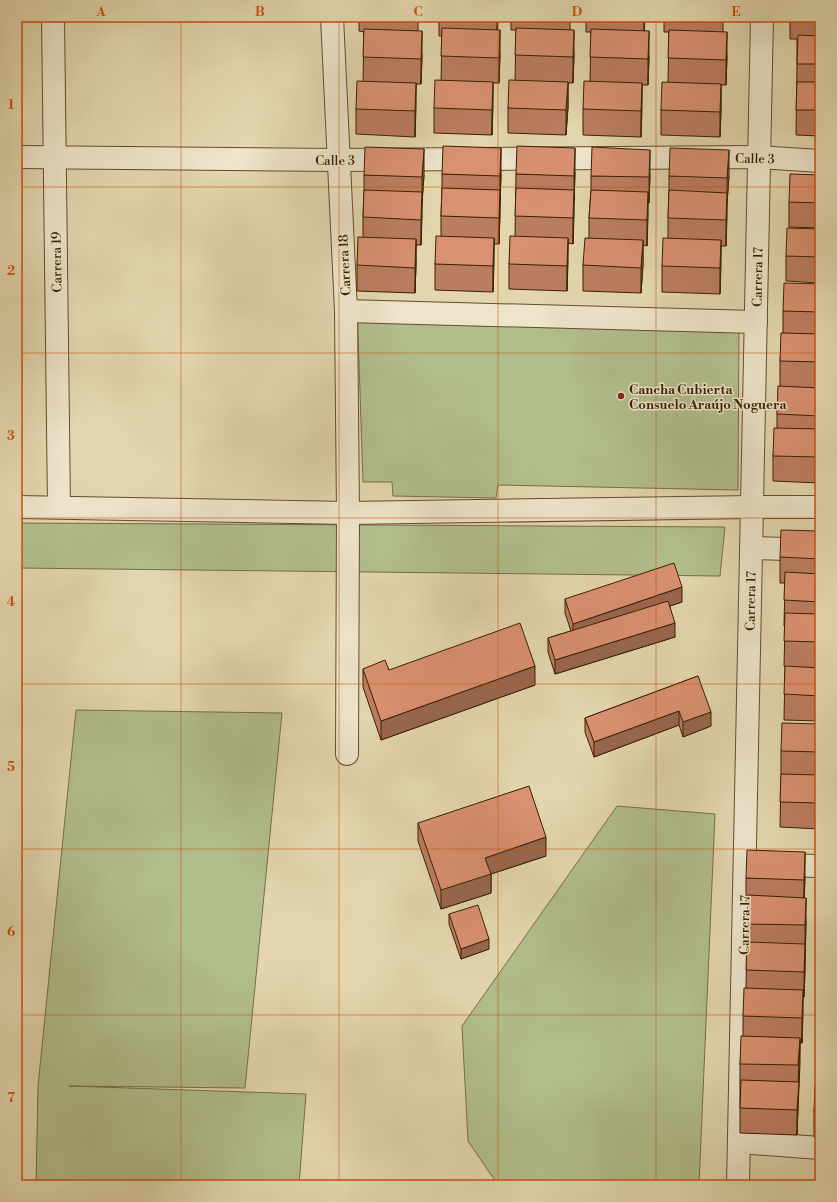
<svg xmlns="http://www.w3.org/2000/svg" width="837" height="1202" font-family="'Libre Bodoni',serif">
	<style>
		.green { fill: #b1be8c; stroke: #766e46 }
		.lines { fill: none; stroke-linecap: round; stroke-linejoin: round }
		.minor-casing { stroke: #644d2c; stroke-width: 24 }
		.minor { stroke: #ede4ca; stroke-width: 22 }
		.wall { fill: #bb7d61; stroke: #3a1f01 }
		.shaded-wall { fill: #98664f; stroke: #3a1f01 }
		.building { fill: #d99171; stroke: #3a1f01 }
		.grid { fill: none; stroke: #ce500a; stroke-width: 1; stroke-opacity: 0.55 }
		.poi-dot { fill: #8f2418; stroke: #ede4ca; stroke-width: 1.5 }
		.labels { text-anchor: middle; stroke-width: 3; stroke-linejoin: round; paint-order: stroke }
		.street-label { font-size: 13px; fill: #3a1f01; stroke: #ede4ca }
		.poi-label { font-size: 13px; font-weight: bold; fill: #3a1f01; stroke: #ede4ca; text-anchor: start }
		.neatline { fill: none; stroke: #ce500a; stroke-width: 1.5 }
		.grid-label { font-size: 13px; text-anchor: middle; font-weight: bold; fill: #ce500a }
	</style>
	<rect width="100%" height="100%" fill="#e3d6ae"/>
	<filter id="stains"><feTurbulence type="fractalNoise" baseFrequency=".005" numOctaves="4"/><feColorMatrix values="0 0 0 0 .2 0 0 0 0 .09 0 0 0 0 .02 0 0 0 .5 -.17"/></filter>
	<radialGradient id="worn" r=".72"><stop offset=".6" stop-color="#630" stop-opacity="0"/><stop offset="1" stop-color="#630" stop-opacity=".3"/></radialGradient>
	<g class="green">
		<path d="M 357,303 L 739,317 L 738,490 L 498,485 L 496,498 L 393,496 L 392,482 L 363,482 Z"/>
		<path d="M 17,523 L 725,527 L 720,576 L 17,568 Z"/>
		<path d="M 76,710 L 282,713 L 245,1088 L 69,1086 L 306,1094 L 299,1185 L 36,1185 L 38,1086 Z"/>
		<path d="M 617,806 L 715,814 L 699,1185 L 498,1185 L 468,1141 L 462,1026 Z"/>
	</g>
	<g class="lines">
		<defs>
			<g id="minor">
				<path d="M 53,17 L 59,507"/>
				<path d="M 332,17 L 346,311 L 348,513 L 347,754"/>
				<path d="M 17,157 L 338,160 L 759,157 L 820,161"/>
				<path d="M 346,311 L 756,322"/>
				<path d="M 17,507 L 348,513 L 752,507 L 820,507"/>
				<path d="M 751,548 L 820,550"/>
				<path d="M 775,865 L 820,866"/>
				<path d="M 739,1142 L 820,1148"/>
				<path d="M 738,1185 L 762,17"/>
			</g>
		</defs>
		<use href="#minor" class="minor-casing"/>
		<use href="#minor" class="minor"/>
	</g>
	<g class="wall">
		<path d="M 359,17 L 418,17 L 418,31 L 422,56 L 421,84 L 416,84 L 415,137 L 356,134 L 356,109 L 363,81 L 364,32 L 359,31 Z"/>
		<path d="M 439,17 L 498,17 L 497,30 L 500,55 L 499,83 L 493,83 L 492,135 L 434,133 L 434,108 L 441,80 L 442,36 L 439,36 Z"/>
		<path d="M 511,17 L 570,17 L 570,29 L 574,55 L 573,83 L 568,83 L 568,107 L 566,135 L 508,133 L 508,108 L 515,80 L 516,30 L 511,30 Z"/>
		<path d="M 586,17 L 645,17 L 644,31 L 649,57 L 648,85 L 642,85 L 641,137 L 583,135 L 583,109 L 590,82 L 591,32 L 586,32 Z"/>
		<path d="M 664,17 L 723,17 L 723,32 L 727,57 L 726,85 L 721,85 L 721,110 L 720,137 L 661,135 L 661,110 L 668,82 L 669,32 L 664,32 Z"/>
		<path d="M 790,17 L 820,17 L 820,136 L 796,135 L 797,64 L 797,39 L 790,39 Z"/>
		<path d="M 575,173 L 574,201 L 573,244 L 568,243 L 567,291 L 509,289 L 509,264 L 515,236 L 516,174 Z"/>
		<path d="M 442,174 L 501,174 L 499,244 L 494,244 L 493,292 L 435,290 L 435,264 L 441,236 L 441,216 L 442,188 Z"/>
		<path d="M 364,175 L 424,175 L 422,203 L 421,245 L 416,245 L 416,265 L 415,293 L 357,291 L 357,265 L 363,238 L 363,217 L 364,190 Z"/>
		<path d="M 650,175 L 649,203 L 648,203 L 647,246 L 643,245 L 643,265 L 641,293 L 583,291 L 583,265 L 589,238 L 589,218 L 591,190 L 591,176 Z"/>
		<path d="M 820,175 L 820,228 L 789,227 L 789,202 Z"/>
		<path d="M 669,176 L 729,176 L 727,203 L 726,246 L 721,246 L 720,294 L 662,292 L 662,266 L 668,239 L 668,218 L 669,190 Z"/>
		<path d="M 820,229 L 820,283 L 786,281 L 786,256 Z"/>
		<path d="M 820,284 L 820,483 L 773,481 L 773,456 L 777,428 L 777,414 L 780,387 L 780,361 L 783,333 L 783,311 Z"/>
		<path d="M 820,531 L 820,721 L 784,720 L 785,667 L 784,666 L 785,626 L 784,626 L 785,583 L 780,583 L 780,557 Z"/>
		<path d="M 565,599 L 682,602 L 670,606 L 675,637 L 555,674 L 548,652 L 548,638 L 571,631 L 565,613 Z"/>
		<path d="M 363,669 L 389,670 L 535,685 L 381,740 L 363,687 Z"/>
		<path d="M 698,676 L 711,726 L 683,737 L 679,725 L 594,757 L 585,732 L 585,718 Z"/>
		<path d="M 820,724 L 820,829 L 780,827 L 781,776 L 781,751 Z"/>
		<path d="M 418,823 L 546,856 L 491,874 L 491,893 L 441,909 L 418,841 Z"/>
		<path d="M 820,854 L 820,952 L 817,952 L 818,907 L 817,907 L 817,882 Z"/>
		<path d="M 805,877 L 804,898 L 806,923 L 805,970 L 804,997 L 803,997 L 802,1043 L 800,1043 L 797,1135 L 740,1133 L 740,1064 L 743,1036 L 743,1016 L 746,988 L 747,942 L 748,903 L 746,903 L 746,878 Z"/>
		<path d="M 449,914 L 489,949 L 461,959 L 449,924 Z"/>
		<path d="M 820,959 L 820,1137 L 814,1137 L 814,1112 L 817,1084 L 817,1065 L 819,1037 Z"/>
	</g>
	<g class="shaded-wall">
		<path d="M 497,17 L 498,17 L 497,38 Z"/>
		<path d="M 644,17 L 645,17 L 644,34 Z"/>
		<path d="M 500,30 L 500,55 L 499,83 L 499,58 Z"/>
		<path d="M 574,30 L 574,55 L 573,83 L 573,57 Z"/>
		<path d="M 422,31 L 422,56 L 421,84 L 421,59 Z"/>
		<path d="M 649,31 L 649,57 L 648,85 L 648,59 Z"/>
		<path d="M 727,32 L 727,57 L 726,85 L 726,60 Z"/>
		<path d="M 493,82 L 493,107 L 492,135 L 492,110 Z"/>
		<path d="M 568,82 L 568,107 L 566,135 L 566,110 Z"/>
		<path d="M 416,83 L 416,109 L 415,137 L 415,111 Z"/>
		<path d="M 642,83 L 642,109 L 641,137 L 641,111 Z"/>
		<path d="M 721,84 L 721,110 L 720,137 L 720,112 Z"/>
		<path d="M 501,148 L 501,174 L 500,201 L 500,176 Z"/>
		<path d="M 575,148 L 575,173 L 574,201 L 574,176 Z"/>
		<path d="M 424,149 L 424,175 L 422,203 L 422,177 Z"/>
		<path d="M 650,150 L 650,175 L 649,203 L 649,177 Z"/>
		<path d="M 729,150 L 729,176 L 727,203 L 727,178 Z"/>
		<path d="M 500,190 L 500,216 L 499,244 L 499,218 Z"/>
		<path d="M 574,190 L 574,216 L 573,244 L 573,218 Z"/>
		<path d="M 422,192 L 422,217 L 421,245 L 421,220 Z"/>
		<path d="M 648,192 L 648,217 L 647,246 L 647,220 Z"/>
		<path d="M 727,193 L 727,218 L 726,246 L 726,220 Z"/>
		<path d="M 494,238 L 494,264 L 493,292 L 493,266 Z"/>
		<path d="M 568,238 L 568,264 L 567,291 L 567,266 Z"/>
		<path d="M 416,239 L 416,265 L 415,293 L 415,268 Z"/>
		<path d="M 643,240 L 643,265 L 641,293 L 641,268 Z"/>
		<path d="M 721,240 L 721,266 L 720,294 L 720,268 Z"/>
		<path d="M 682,587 L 682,602 L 573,638 L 573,624 Z"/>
		<path d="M 675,623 L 675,637 L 555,674 L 555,660 Z"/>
		<path d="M 535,666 L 535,685 L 381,740 L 381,721 Z"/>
		<path d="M 679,711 L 679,725 L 594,757 L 594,742 Z"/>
		<path d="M 711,712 L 711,726 L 683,737 L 683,722 Z"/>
		<path d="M 546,837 L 546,856 L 491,874 L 491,893 L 441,909 L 441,890 L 485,858 Z"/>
		<path d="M 805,852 L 805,877 L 804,905 L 804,880 Z"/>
		<path d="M 806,898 L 806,923 L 805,951 L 805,925 Z"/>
		<path d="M 489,939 L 489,949 L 461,959 L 461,949 Z"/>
		<path d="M 805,944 L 805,970 L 804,997 L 804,972 Z"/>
		<path d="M 803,990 L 803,1015 L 802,1043 L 802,1018 Z"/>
		<path d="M 800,1038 L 800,1063 L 797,1135 L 797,1110 Z"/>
	</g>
	<g class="building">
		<path d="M 442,28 L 500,30 L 499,58 L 441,56 Z"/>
		<path d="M 516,28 L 574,30 L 573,57 L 515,55 Z"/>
		<path d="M 364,29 L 422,31 L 421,59 L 363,57 Z"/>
		<path d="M 591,29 L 649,31 L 648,59 L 590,57 Z"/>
		<path d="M 669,30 L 727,32 L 726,60 L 668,58 Z"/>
		<path d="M 798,35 L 820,36 L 820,64 L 797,64 Z"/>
		<path d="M 435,80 L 493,82 L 492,110 L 434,108 Z"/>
		<path d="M 509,80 L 568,82 L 566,110 L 508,108 Z"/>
		<path d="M 357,81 L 416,83 L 415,111 L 356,109 Z"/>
		<path d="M 584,81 L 642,83 L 641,111 L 583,109 Z"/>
		<path d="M 662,82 L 721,84 L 720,112 L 661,110 Z"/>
		<path d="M 797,82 L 820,82 L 820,110 L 796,110 Z"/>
		<path d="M 443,146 L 501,148 L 500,176 L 442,174 Z"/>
		<path d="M 517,146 L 575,148 L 574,176 L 516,174 Z"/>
		<path d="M 365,147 L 424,149 L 422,177 L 364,175 Z"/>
		<path d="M 592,147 L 650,150 L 649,177 L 591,176 Z"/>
		<path d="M 670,148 L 729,150 L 727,178 L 669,176 Z"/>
		<path d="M 790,174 L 820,175 L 820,203 L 789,202 Z"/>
		<path d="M 442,188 L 500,190 L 499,218 L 441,216 Z"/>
		<path d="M 516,188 L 574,190 L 573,218 L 515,216 Z"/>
		<path d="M 364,190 L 422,192 L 421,220 L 363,217 Z"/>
		<path d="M 591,190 L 648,192 L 647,220 L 589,218 Z"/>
		<path d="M 669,190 L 727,193 L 726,220 L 668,218 Z"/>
		<path d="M 787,228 L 820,229 L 820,257 L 786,256 Z"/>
		<path d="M 436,236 L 494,238 L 493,266 L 435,264 Z"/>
		<path d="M 510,236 L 568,238 L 567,266 L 509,264 Z"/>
		<path d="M 358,237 L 416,239 L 415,268 L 357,265 Z"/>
		<path d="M 585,238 L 643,240 L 641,268 L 583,265 Z"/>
		<path d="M 663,238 L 721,240 L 720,268 L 662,266 Z"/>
		<path d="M 784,283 L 820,284 L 820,312 L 783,311 Z"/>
		<path d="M 781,333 L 820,334 L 820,362 L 780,361 Z"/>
		<path d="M 778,386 L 820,388 L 820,416 L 777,414 Z"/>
		<path d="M 774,428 L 820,429 L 820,457 L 773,456 Z"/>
		<path d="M 781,530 L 820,531 L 820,559 L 780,557 Z"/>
		<path d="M 674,563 L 682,587 L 573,624 L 565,599 Z"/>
		<path d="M 785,572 L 820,574 L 820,602 L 784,600 Z"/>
		<path d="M 668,601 L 675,623 L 555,660 L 548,638 Z"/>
		<path d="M 785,613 L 820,614 L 820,642 L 784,641 Z"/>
		<path d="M 520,623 L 535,666 L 381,721 L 363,669 L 385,660 L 389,670 Z"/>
		<path d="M 785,666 L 820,668 L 820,696 L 784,694 Z"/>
		<path d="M 698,676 L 711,712 L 683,722 L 679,711 L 594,742 L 585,718 Z"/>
		<path d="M 782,723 L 820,724 L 820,752 L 781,751 Z"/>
		<path d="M 781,774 L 820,775 L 820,803 L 780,802 Z"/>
		<path d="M 529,786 L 546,837 L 485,858 L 491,874 L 441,890 L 418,823 Z"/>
		<path d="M 747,850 L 805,852 L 804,880 L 746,878 Z"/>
		<path d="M 818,853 L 820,854 L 820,882 L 817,882 Z"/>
		<path d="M 748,895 L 806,898 L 805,925 L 747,924 Z"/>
		<path d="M 818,899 L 820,899 L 820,926 L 817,926 Z"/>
		<path d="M 478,905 L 489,939 L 461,949 L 449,914 Z"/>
		<path d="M 747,942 L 805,944 L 804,972 L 746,970 Z"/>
		<path d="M 744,988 L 803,990 L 802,1018 L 743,1016 Z"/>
		<path d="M 820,996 L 820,1020 L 819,1020 Z"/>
		<path d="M 741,1036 L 800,1038 L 798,1065 L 740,1064 Z"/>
		<path d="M 818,1037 L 820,1037 L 820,1065 L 817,1065 Z"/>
		<path d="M 741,1080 L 799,1082 L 797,1110 L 740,1108 Z"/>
		<path d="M 815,1084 L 820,1084 L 820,1112 L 814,1112 Z"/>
	</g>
	<path class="grid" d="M 181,17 L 181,1185M 339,17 L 339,1185M 498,17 L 498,1185M 656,17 L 656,1185M 17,187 L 820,187M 17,353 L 820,353M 17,518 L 820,518M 17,684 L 820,684M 17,849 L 820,849M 17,1015 L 820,1015"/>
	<circle class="poi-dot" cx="621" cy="396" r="4"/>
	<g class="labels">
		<g class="street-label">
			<text transform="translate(755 158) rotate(1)" y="5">Calle 3</text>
			<text x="335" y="165">Calle 3</text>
			<text transform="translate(56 262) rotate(-91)" y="5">Carrera 19</text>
			<text transform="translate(344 265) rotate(-93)" y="5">Carrera 18</text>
			<text transform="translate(757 277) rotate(-89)" y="5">Carrera 17</text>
			<text transform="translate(750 601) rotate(-89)" y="5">Carrera 17</text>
			<text transform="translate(744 925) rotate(-89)" y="5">Carrera 17</text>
		</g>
		<g class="poi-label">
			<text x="629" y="394">Cancha Cubierta<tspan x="629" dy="15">Consuelo Araújo Noguera</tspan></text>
		</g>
	</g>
	<rect width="837" height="1202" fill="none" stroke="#e3d6ae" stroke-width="44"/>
	<rect x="22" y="22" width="793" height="1158" class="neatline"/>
	<g class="grid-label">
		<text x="101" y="16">A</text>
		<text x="260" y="16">B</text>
		<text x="418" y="16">C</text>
		<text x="577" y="16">D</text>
		<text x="736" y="16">E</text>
		<text x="11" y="109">1</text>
		<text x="11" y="275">2</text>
		<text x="11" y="440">3</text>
		<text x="11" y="606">4</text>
		<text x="11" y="771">5</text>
		<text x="11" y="936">6</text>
		<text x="11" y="1102">7</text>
	</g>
	<rect width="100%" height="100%" filter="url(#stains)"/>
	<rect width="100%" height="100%" fill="url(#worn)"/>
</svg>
